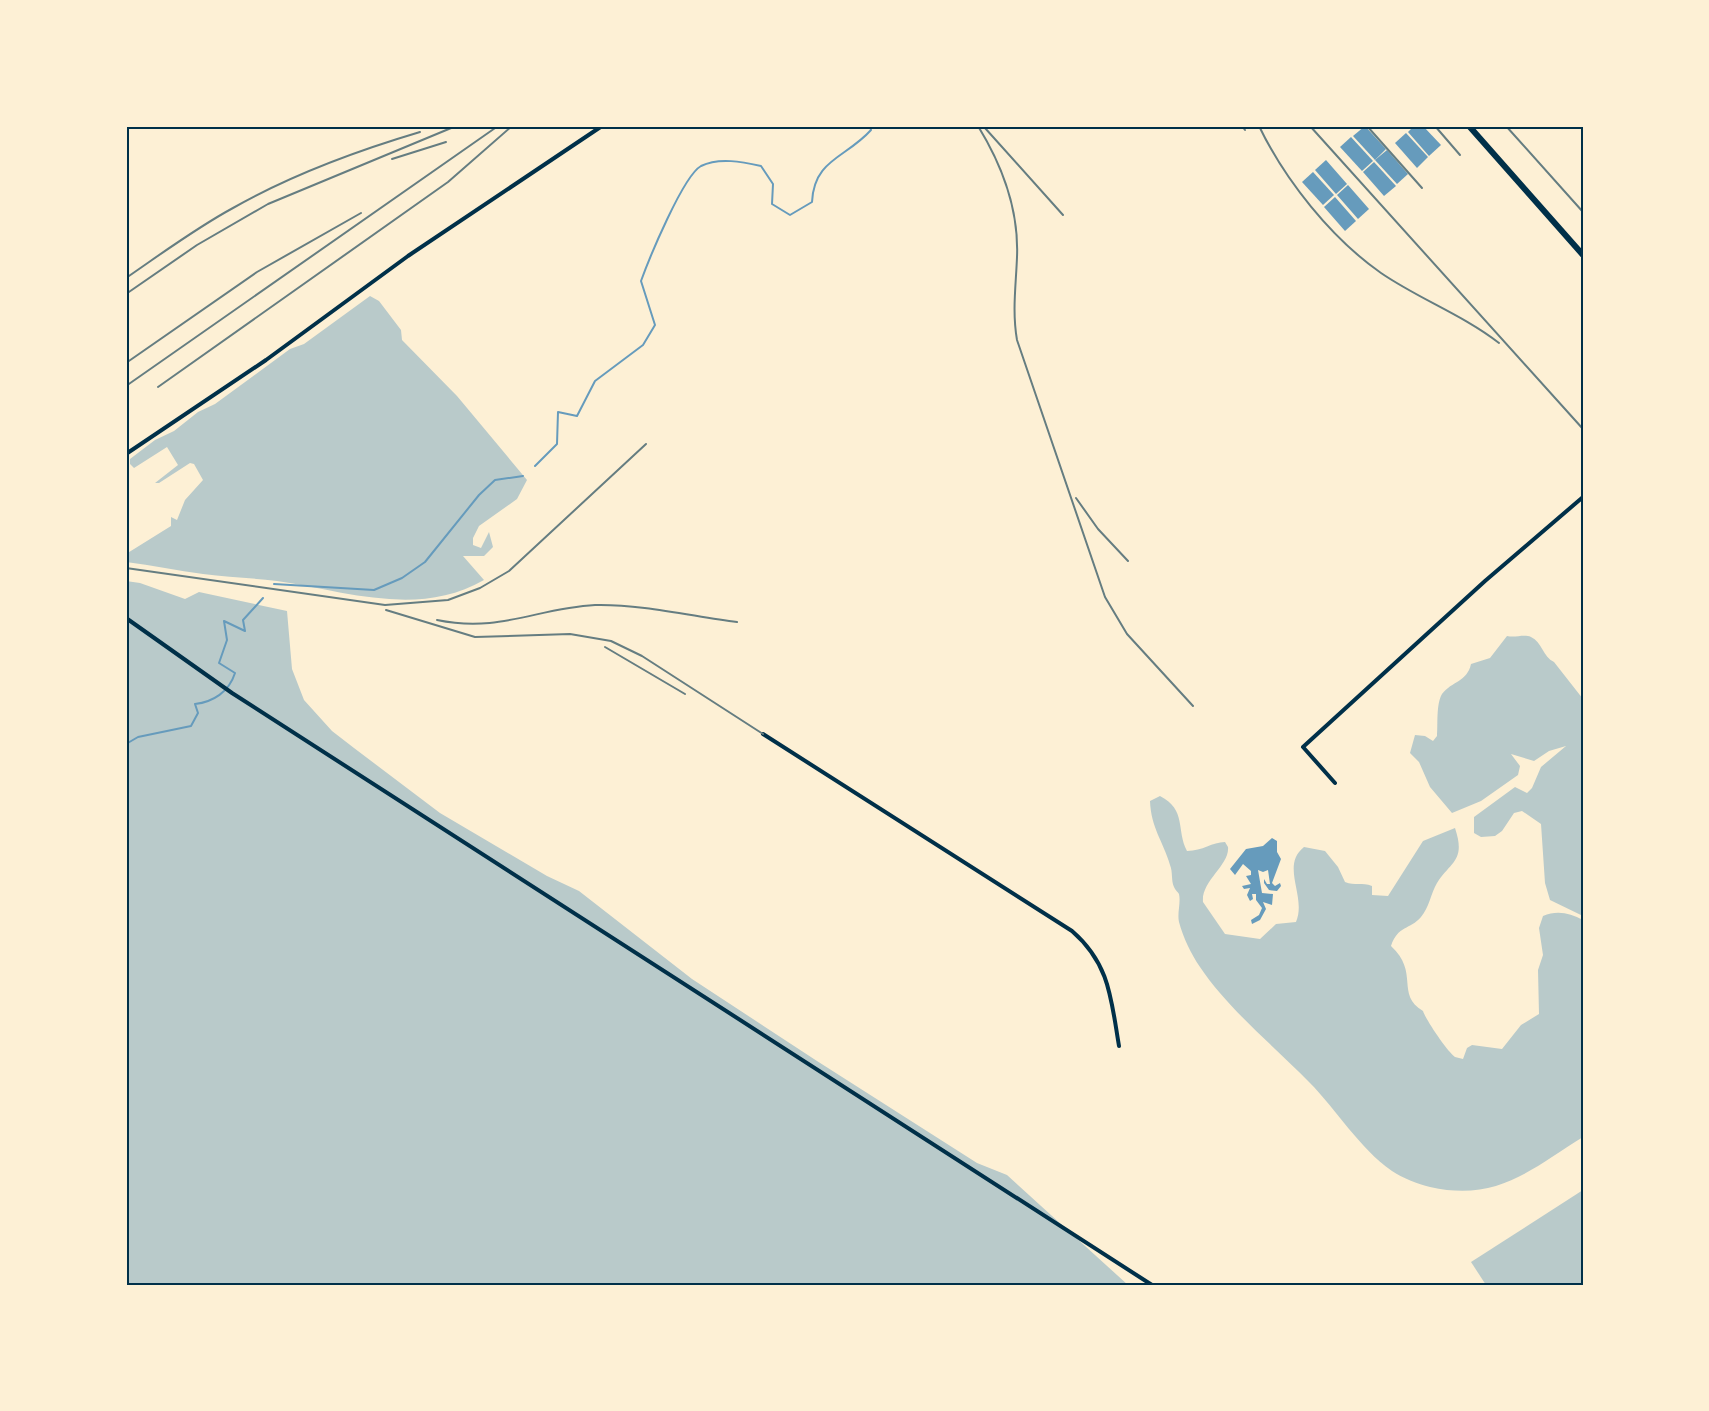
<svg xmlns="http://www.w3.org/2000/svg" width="1709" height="1411" font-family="Barlow,sans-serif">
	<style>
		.green { fill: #b9caca }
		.water { fill: #669bbc }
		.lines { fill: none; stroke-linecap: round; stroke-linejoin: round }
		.stream { stroke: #669bbc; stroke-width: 2 }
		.minor { stroke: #003049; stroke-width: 4 }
		.secondary { stroke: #003049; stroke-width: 6 }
		.rail { stroke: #657d81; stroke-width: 2 }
		.neatline { fill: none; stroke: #003049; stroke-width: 2 }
	</style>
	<rect width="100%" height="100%" fill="#fdf0d5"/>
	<g class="green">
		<path d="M 370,296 L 379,301 L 401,330 L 402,340 L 457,396 L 527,480 L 517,499 L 479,526 L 473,538 L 473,545 L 481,548 L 489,532 L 493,547 L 484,556 L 463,556 L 484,580 C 418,618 346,591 277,581 C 252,578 228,577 203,574 C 178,571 152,565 126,562 L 126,554 L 171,526 L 171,517 L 177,520 L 185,500 L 203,480 L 194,464 L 190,463 L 159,483 L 155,483 L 178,465 L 167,447 L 134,468 L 130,464 L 130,459 L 155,440 L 174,431 L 198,412 L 215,404 L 290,349 L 304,344 Z"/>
		<path d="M 126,581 L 140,583 L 185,599 L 199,592 L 287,611 L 292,669 L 304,700 L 332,731 L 354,748 L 440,813 L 547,876 L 579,891 L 692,979 L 817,1061 L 977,1163 L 1007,1175 L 1128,1285 L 126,1285 Z"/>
		<path d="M 1507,636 C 1515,638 1524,634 1531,637 C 1542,642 1543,657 1554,662 L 1583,699 L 1583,916 L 1550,900 L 1545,883 L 1541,824 L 1522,811 L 1514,813 L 1502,831 L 1495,836 L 1481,837 L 1474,833 L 1474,817 L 1515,787 L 1527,793 L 1532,788 L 1541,767 L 1566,746 L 1549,751 L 1534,761 L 1511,754 L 1520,766 L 1518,775 L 1481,801 L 1452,813 L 1430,787 L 1419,762 L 1410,753 L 1415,735 L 1425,736 L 1433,741 L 1437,736 C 1438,725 1436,704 1442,694 C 1452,681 1467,682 1471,664 L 1490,658 Z"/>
		<path d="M 1160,796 C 1187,810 1176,830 1187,851 C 1203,851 1212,842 1225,842 L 1228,847 C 1230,865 1201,881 1203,902 L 1225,934 L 1260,939 L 1276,924 L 1296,922 C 1307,896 1280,866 1304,847 L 1325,851 L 1338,867 L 1345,882 C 1355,886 1362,882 1372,886 L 1372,895 L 1388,896 L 1423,841 L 1455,828 C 1466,861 1451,861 1437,883 C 1431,893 1429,908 1421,917 C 1410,930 1398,925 1391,946 C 1420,973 1395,994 1423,1011 C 1426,1020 1447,1051 1455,1057 L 1463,1059 L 1467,1048 L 1472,1045 L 1502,1049 L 1521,1025 L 1539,1014 L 1538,970 L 1543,955 L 1539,928 L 1543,916 C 1557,910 1570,913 1583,920 L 1583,1137 C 1530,1170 1497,1202 1430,1187 C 1418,1184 1402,1178 1392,1171 C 1359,1148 1337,1110 1309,1082 C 1273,1045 1229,1010 1200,967 C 1191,954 1183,937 1179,922 C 1177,913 1181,903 1179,894 C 1178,892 1175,890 1174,887 C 1171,881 1173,872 1170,865 C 1163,841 1151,828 1150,801 Z"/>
		<path d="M 1583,1190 L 1583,1285 L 1486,1285 L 1471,1262 Z"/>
	</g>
	<g class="water">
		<path d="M 1365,126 L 1386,149 L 1375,160 L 1353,136 Z"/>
		<path d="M 1414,126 L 1423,126 L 1441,145 L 1429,156 L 1408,132 Z"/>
		<path d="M 1406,133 L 1428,157 L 1417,168 L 1395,143 Z"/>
		<path d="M 1351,137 L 1373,161 L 1362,171 L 1340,147 Z"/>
		<path d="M 1387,150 L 1408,174 L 1397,184 L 1375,160 Z"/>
		<path d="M 1326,160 L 1347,184 L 1336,194 L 1315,170 Z"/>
		<path d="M 1374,162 L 1396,186 L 1384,196 L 1363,172 Z"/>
		<path d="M 1313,172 L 1334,195 L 1323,205 L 1302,182 Z"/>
		<path d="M 1348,185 L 1369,209 L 1358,219 L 1337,195 Z"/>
		<path d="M 1335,197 L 1356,221 L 1345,231 L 1324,207 Z"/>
		<path d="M 1272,838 L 1277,841 L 1277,852 L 1281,859 L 1272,883 L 1275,886 L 1280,883 L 1281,886 L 1277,891 L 1269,890 L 1264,883 L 1264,879 L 1267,884 L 1270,884 L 1268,870 L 1263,872 L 1258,870 L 1262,893 L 1273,894 L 1272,905 L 1263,902 L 1266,909 L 1260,920 L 1252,924 L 1251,920 L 1259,915 L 1262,908 L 1256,900 L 1256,894 L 1252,894 L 1253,899 L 1250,901 L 1247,895 L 1250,888 L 1244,889 L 1242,886 L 1251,884 L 1246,876 L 1251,875 L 1251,871 L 1243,864 L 1235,875 L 1230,869 L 1246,849 L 1263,846 Z"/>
	</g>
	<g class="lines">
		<g class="stream">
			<path d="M 535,466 L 557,444 L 558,412 L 577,416 L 595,381 L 643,345 L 655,325 L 641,281 C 649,259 683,176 701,166 C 719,157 743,162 761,166 L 773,184 L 772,204 L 790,215 L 812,202 C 814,159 846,158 871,130 L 870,126"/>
			<path d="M 274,584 L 374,590 L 402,578 L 425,562 L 479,495 L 495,480 L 523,476"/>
			<path d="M 126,744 L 138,737 L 191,726 L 198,713 L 195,704 C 213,702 229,692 235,673 L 219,663 L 227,640 L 224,621 L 245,631 L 243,620 L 263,598"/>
		</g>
		<g class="minor">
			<path d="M 126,454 L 266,360 L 408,256 L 602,126"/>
			<path d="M 126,618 L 232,693 L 1152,1285"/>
			<path d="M 763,734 L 1072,931 C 1110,964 1111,999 1119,1046"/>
			<path d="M 1335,783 L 1303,747 L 1485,581 L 1583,497"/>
		</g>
		<path class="secondary" d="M 1469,126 L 1583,255"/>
		<g class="rail">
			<path d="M 978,126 C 1002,165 1019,210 1017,257 C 1016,285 1012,311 1017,340 L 1105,597 L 1127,634 L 1193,706"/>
			<path d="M 1242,126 L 1245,130"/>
			<path d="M 1259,126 C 1285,180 1331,238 1381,273 C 1419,299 1463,315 1499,343"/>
			<path d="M 1310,126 L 1583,429"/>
			<path d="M 1367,126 L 1422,188"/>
			<path d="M 1435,126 L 1460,155"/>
			<path d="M 1506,126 L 1583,212"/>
			<path d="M 985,128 L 1063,215"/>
			<path d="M 392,159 L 446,142"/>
			<path d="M 126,278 C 161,254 196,228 233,208 C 291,175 356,151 420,132"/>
			<path d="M 126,294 L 197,245 L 268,204 L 456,126"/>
			<path d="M 126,363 L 257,272 L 361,213"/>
			<path d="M 126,386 L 498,126"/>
			<path d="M 158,387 L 448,182 L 512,126"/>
			<path d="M 1076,498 L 1098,529 L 1128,561"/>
			<path d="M 126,568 L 385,605 L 448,600 L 480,588 L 509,571 L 646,444"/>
			<path d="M 386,610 L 475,637 L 570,634 L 611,641 L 642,656 L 763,734"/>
			<path d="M 437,620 C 500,633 537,608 595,605 C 642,604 691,616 737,622"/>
			<path d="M 605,647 L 685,694"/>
		</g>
	</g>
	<rect width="1709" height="1411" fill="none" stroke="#fdf0d5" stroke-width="255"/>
	<rect x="128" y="128" width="1454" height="1156" class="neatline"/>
</svg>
